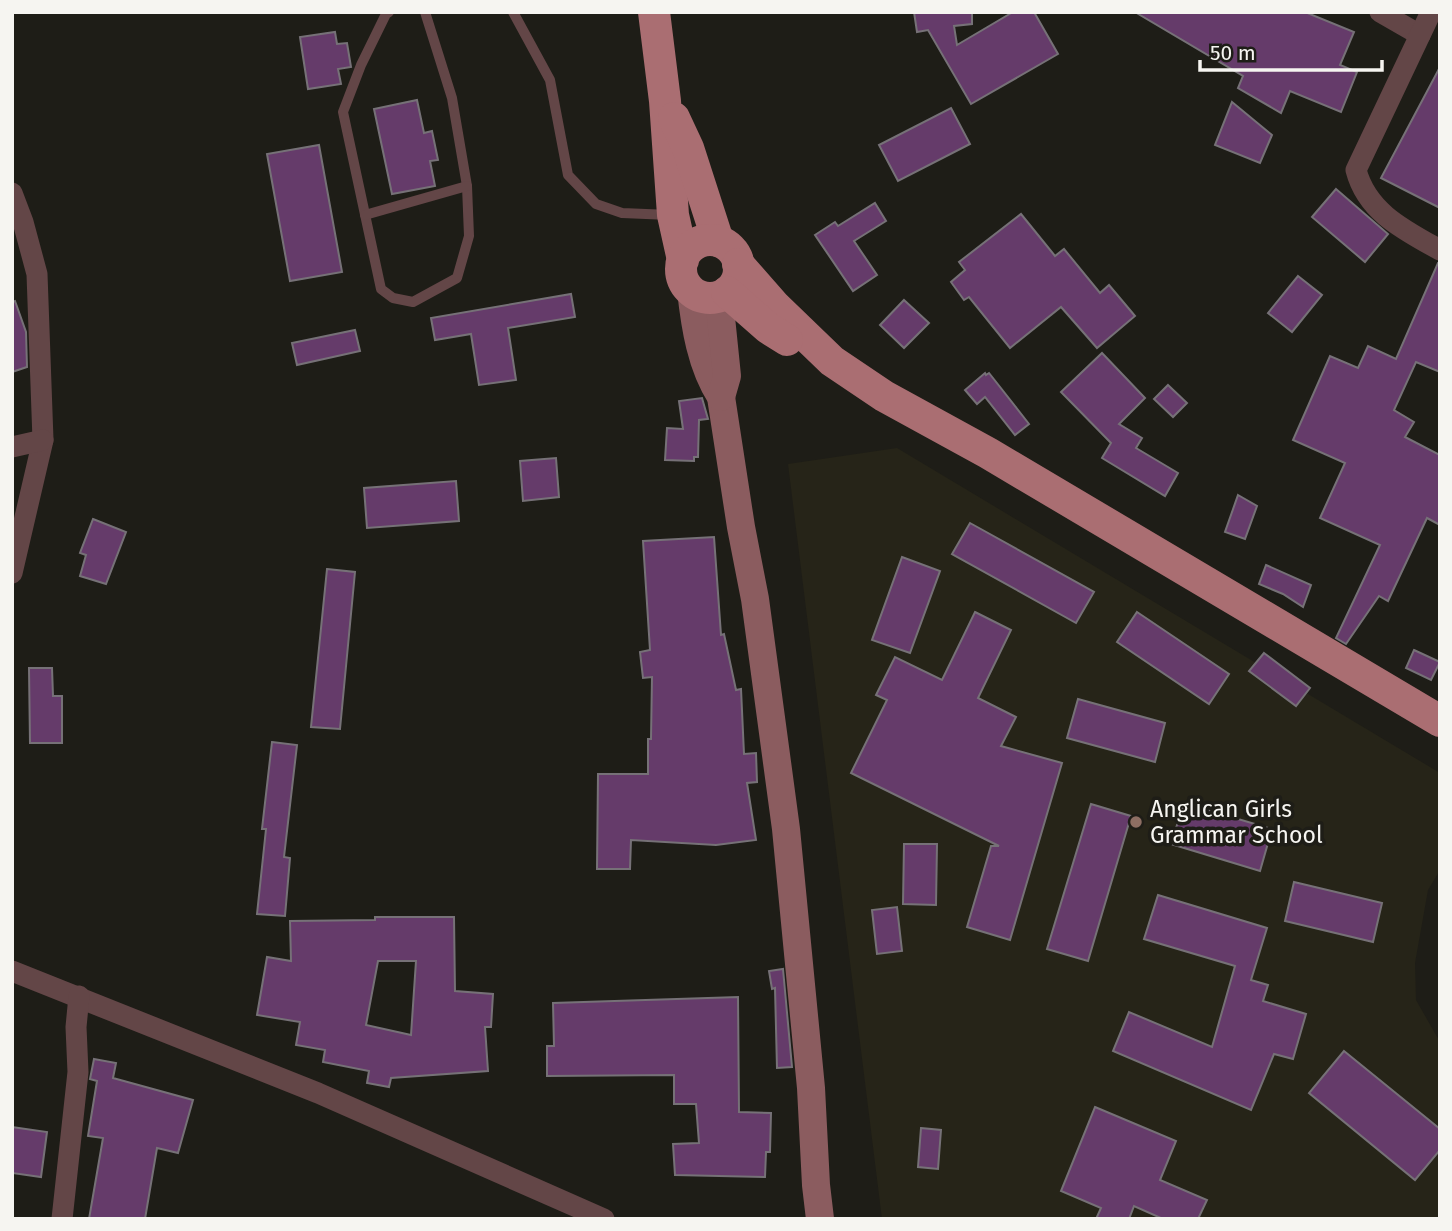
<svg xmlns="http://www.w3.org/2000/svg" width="1452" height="1231" font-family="'Fira Sans',sans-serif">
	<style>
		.built { fill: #262418 }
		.building { fill: #653b6a; stroke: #767177; stroke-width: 2; fill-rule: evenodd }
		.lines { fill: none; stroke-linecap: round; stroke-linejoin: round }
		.lane { stroke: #634647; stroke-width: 10 }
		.street { stroke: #634647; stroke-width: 21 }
		.secondary { stroke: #8b5c5f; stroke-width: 28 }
		.primary { stroke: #aa6e72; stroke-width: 32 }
		.education-dot { fill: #8d6e63; stroke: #1e1d17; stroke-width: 2.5 }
		.labels { text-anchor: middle; stroke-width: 7; stroke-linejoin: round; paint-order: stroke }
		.poi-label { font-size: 23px; fill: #f6f5f1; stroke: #1e1d17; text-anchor: start }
	</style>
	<rect width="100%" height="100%" fill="#1e1d17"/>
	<path class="built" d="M 897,448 L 1440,773 L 1440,870 L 1428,890 L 1415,963 L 1416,1000 L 1440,1042 L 1440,1219 L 882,1219 L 788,464 Z"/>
	<g class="building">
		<path d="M 914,12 L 972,12 L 972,24 L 954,26 L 957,45 L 1013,12 L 1034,12 L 1058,54 L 971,104 L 928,30 L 917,32 Z"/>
		<path d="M 1135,12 L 1305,12 L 1354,32 L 1340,65 L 1357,72 L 1341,112 L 1290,91 L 1281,113 L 1238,88 L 1243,76 Z"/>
		<path d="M 335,32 L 337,44 L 347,43 L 351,67 L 338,69 L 341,84 L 308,89 L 300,37 Z"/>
		<path d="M 1440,67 L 1440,208 L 1381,178 Z"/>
		<path d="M 417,100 L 424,133 L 432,131 L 438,160 L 430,161 L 435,186 L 392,194 L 374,109 Z"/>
		<path d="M 1232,102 L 1272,135 L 1260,163 L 1215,145 Z"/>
		<path d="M 951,108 L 970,144 L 898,181 L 879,145 Z"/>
		<path d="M 319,145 L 342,272 L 290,281 L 267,154 Z"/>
		<path d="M 1336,189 L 1388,234 L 1365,262 L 1312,217 Z"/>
		<path d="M 875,203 L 886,221 L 854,241 L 877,275 L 853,291 L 815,235 L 835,222 L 838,226 Z"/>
		<path d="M 1021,214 L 1055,256 L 1064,249 L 1100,293 L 1109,285 L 1135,316 L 1097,348 L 1061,307 L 1010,348 L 969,297 L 964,300 L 951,282 L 965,270 L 959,262 Z"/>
		<path d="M 1438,263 L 1440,263 L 1440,372 L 1416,362 L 1394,410 L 1414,422 L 1405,437 L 1440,455 L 1440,525 L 1427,518 L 1388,601 L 1379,596 L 1346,644 L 1336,638 L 1380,545 L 1320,518 L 1345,463 L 1293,440 L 1330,356 L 1358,368 L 1368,346 L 1396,359 Z"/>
		<path d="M 1298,276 L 1322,295 L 1292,332 L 1268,313 Z"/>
		<path d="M 571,294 L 575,317 L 508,328 L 516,380 L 479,385 L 471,334 L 435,340 L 431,318 Z"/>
		<path d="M 904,300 L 929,323 L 904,348 L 880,325 Z"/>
		<path d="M 15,301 L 26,332 L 27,367 L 12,372 L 12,302 Z"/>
		<path d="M 355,330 L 360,351 L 297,365 L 292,343 Z"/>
		<path d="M 1102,353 L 1145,398 L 1119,424 L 1142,438 L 1136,448 L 1178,473 L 1165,496 L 1102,458 L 1111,443 L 1061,392 Z"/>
		<path d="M 985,373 L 986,375 L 989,373 L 1029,424 L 1015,435 L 985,397 L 977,404 L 965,390 Z"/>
		<path d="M 1168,385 L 1187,403 L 1173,417 L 1154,399 Z"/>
		<path d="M 702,398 L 708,419 L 699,420 L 698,457 L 694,457 L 694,461 L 665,460 L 667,428 L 683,429 L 679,401 Z"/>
		<path d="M 556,458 L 559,497 L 523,501 L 520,461 Z"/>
		<path d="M 456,481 L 459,521 L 367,528 L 364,488 Z"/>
		<path d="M 1238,495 L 1257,506 L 1245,539 L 1225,532 Z"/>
		<path d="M 93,519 L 126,532 L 106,584 L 80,576 L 86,555 L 80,553 Z"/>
		<path d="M 970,523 L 1094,592 L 1076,623 L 952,554 Z"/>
		<path d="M 714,537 L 721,635 L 724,634 L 736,690 L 741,689 L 744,754 L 756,753 L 757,782 L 747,783 L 756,840 L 716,845 L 631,840 L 630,869 L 597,869 L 598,774 L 648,774 L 648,739 L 651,739 L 652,677 L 643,678 L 640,652 L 650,650 L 643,541 Z"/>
		<path d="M 902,557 L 940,571 L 910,653 L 872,640 Z"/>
		<path d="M 1266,565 L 1311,585 L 1303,607 L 1283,594 L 1259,584 Z"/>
		<path d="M 327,569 L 355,572 L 340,729 L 311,727 Z"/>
		<path d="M 975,612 L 1011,630 L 978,698 L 1016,717 L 1001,746 L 1062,763 L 1010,940 L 967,927 L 991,846 L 999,846 L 851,773 L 887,700 L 876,695 L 895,657 L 942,680 Z"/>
		<path d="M 1137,612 L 1229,674 L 1209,704 L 1117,642 Z"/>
		<path d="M 1414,650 L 1440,662 L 1431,680 L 1406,668 Z"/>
		<path d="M 1264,653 L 1310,688 L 1296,706 L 1249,671 Z"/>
		<path d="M 29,668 L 52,668 L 53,696 L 62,696 L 62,743 L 30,743 Z"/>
		<path d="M 1078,699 L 1165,723 L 1155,762 L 1067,738 Z"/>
		<path d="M 272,742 L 297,745 L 284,857 L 290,858 L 285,916 L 257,914 L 266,829 L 262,829 Z"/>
		<path d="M 1184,803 L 1272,829 L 1260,871 L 1171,844 Z"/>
		<path d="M 1091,804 L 1131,816 L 1088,961 L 1047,949 Z"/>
		<path d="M 904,844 L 937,844 L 936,905 L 903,904 Z"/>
		<path d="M 1294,882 L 1382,903 L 1373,942 L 1285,921 Z"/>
		<path d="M 1158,895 L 1267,928 L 1251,980 L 1268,985 L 1263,1001 L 1306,1014 L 1293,1059 L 1274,1054 L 1251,1110 L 1113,1051 L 1129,1012 L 1212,1047 L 1235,966 L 1144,939 Z"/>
		<path d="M 897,907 L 902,951 L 877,954 L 872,910 Z"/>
		<path d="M 375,917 L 454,917 L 455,991 L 493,994 L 491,1027 L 485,1027 L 488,1071 L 391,1078 L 389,1087 L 367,1083 L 369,1071 L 323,1062 L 325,1050 L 296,1045 L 300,1022 L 257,1015 L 267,957 L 291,961 L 290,921 L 375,920 ZM 378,961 L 416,961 L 411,1035 L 366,1025 Z"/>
		<path d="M 783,969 L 792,1067 L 777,1068 L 775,988 L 772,989 L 769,971 Z"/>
		<path d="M 738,997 L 739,1112 L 771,1113 L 770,1152 L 766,1152 L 765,1177 L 675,1175 L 673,1144 L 699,1143 L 696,1104 L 674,1104 L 674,1075 L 547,1076 L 547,1046 L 554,1046 L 553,1003 Z"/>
		<path d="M 1344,1051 L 1440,1129 L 1440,1150 L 1415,1180 L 1309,1093 Z"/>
		<path d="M 94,1059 L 116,1063 L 113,1078 L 193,1100 L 178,1153 L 157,1148 L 145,1219 L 89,1219 L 103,1138 L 88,1136 L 97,1081 L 90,1079 Z"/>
		<path d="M 1095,1107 L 1176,1141 L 1160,1180 L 1207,1200 L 1198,1219 L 1163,1219 L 1134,1206 L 1129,1219 L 1096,1219 L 1101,1208 L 1061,1191 Z"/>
		<path d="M 12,1127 L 47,1132 L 41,1177 L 12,1173 Z"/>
		<path d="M 921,1128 L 941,1130 L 938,1169 L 918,1167 Z"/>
	</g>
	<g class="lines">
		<g class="lane">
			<path d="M 389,12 L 386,14 L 361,65 L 343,112 L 381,289 L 393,298 L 413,302 L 457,278 L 469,236 L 467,186 L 452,98 L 425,12"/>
			<path d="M 513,12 L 550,80 L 568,175 L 596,204 L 622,213 L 670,215"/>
			<path d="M 365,215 L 467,186"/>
		</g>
		<g class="street">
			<path d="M 1380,12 L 1420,35"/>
			<path d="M 1431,12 L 1356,170 C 1367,212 1404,230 1440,250"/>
			<path d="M 12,193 L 23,222 L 37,274 L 43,440 L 12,573"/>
			<path d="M 12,447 L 43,440"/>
			<path d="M 12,971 L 318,1093 L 604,1219"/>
			<path d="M 62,1219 L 78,1072 L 76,1027 L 79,996"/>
		</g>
		<g class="secondary">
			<path d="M 691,290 C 695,327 701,366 721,397 L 741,527 L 755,599 L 786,829 L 811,1088 L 816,1185 L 820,1219"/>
			<path d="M 719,298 L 727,376 L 721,397"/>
		</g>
		<g class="primary">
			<path d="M 654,12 L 665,101 L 673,215 L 683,260"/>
			<path d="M 674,118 L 688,148 L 718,241"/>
			<circle cx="710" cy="269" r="29"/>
			<path d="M 738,264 L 775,306 L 832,361 L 884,396 L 988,453 L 1440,721"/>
			<path d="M 727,292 L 768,328 L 787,340"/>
		</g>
	</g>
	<circle class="education-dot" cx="1136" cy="822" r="7"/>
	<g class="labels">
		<g class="poi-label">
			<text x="1150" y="817">Anglican Girls<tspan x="1150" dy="26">Grammar School</tspan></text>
		</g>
	</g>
	<rect width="1452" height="1231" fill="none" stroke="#f6f5f1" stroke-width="28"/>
	<path d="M1200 60v10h182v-10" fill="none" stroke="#f6f5f1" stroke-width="3.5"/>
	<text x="1210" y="60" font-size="21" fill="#f6f5f1" stroke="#1e1d17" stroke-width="5" paint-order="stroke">50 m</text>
</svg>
